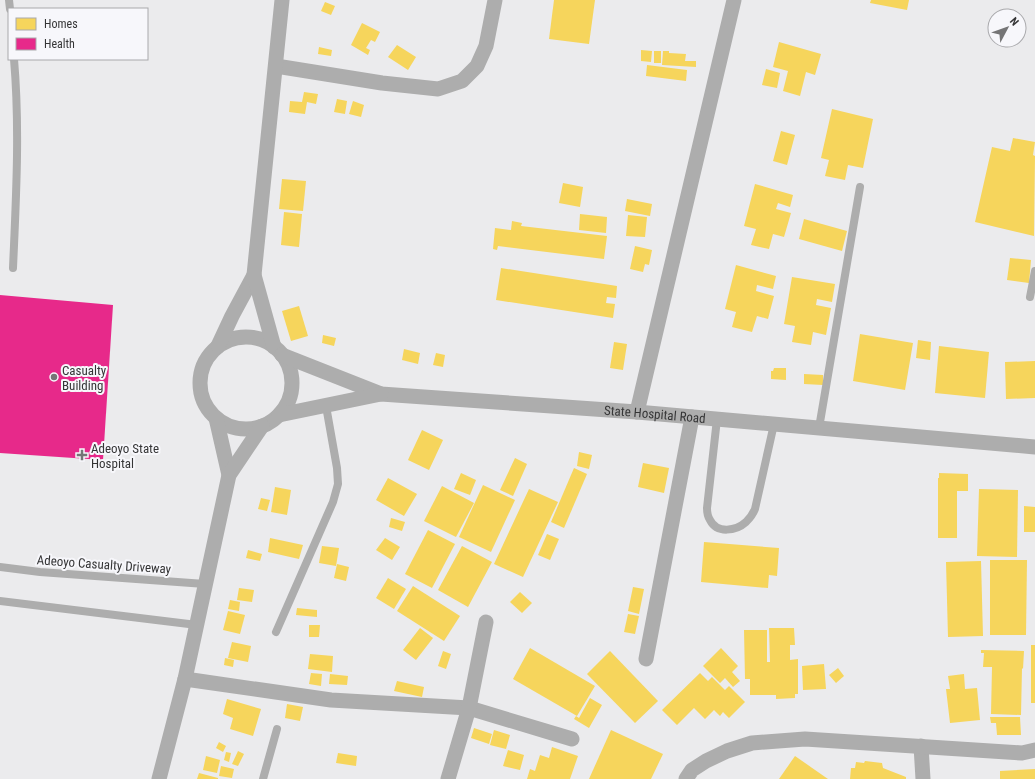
<svg xmlns="http://www.w3.org/2000/svg" width="1035" height="779" font-family="'Roboto Condensed',sans-serif">
	<style>
		.homes { fill: #f6d55c }
		.health { fill: #e7298a }
		.lines { fill: none; stroke-linecap: round; stroke-linejoin: round }
		.service { stroke: #adadad; stroke-width: 8 }
		.minor { stroke: #adadad; stroke-width: 15 }
		.poi-dot { fill: #757576; stroke: #f7f7fb; stroke-width: 1.5 }
		.labels { text-anchor: middle; stroke-width: 4; stroke-linejoin: round; paint-order: stroke }
		.poi-label { font-size: 13px; fill: #353536; stroke: #f7f7fb; text-anchor: start }
		.street-label { font-size: 13px; fill: #353536; stroke: #f7f7fb }
	</style>
	<rect width="100%" height="100%" fill="#ebebed"/>
	<g class="homes">
		<path d="M 554,0 L 595,0 L 589,44 L 549,39 Z"/>
		<path d="M 871,0 L 909,0 L 907,10 L 870,3 Z"/>
		<path d="M 325,2 L 335,6 L 331,15 L 321,11 Z"/>
		<path d="M 362,23 L 380,32 L 375,42 L 371,40 L 366,48 L 370,50 L 368,55 L 351,45 Z"/>
		<path d="M 779,42 L 821,54 L 815,75 L 806,72 L 800,96 L 783,91 L 788,71 L 773,67 Z"/>
		<path d="M 397,45 L 416,57 L 408,70 L 388,57 Z"/>
		<path d="M 319,47 L 332,50 L 331,56 L 318,54 Z"/>
		<path d="M 641,50 L 652,51 L 651,62 L 641,61 Z"/>
		<rect x="654" y="51" width="7" height="12"/>
		<path d="M 663,51 L 669,51 L 669,53 L 686,54 L 685,61 L 696,61 L 696,67 L 662,65 Z"/>
		<path d="M 647,65 L 687,70 L 686,81 L 646,76 Z"/>
		<path d="M 766,69 L 780,73 L 777,88 L 762,85 Z"/>
		<path d="M 304,92 L 318,94 L 316,104 L 307,102 L 305,114 L 289,112 L 290,101 L 302,102 Z"/>
		<path d="M 337,99 L 347,101 L 345,114 L 334,112 Z"/>
		<path d="M 353,101 L 364,105 L 361,117 L 349,114 Z"/>
		<path d="M 832,109 L 873,119 L 863,168 L 848,165 L 845,180 L 825,176 L 829,160 L 821,158 Z"/>
		<path d="M 781,131 L 795,135 L 787,165 L 773,161 Z"/>
		<path d="M 1013,138 L 1035,142 L 1033,155 L 1035,156 L 1034,236 L 975,222 L 992,147 L 1010,151 Z"/>
		<path d="M 282,179 L 306,181 L 303,211 L 279,209 Z"/>
		<path d="M 563,183 L 583,187 L 580,207 L 559,203 Z"/>
		<path d="M 755,184 L 793,195 L 790,207 L 778,203 L 776,209 L 791,213 L 784,237 L 773,234 L 769,249 L 751,245 L 756,229 L 744,226 Z"/>
		<path d="M 627,199 L 652,204 L 650,216 L 625,211 Z"/>
		<path d="M 284,212 L 302,214 L 299,247 L 281,245 Z"/>
		<path d="M 580,214 L 607,217 L 606,233 L 579,230 Z"/>
		<path d="M 628,215 L 647,217 L 645,237 L 626,236 Z"/>
		<path d="M 804,219 L 847,231 L 842,251 L 799,239 Z"/>
		<path d="M 512,221 L 522,223 L 521,226 L 607,236 L 604,259 L 498,246 L 497,250 L 493,249 L 495,228 L 511,230 Z"/>
		<path d="M 635,246 L 652,250 L 649,265 L 645,264 L 643,272 L 630,269 Z"/>
		<path d="M 1010,258 L 1031,260 L 1029,283 L 1007,280 Z"/>
		<path d="M 736,265 L 776,276 L 773,289 L 757,285 L 756,291 L 774,296 L 768,319 L 757,316 L 752,332 L 732,327 L 736,312 L 725,309 Z"/>
		<path d="M 501,268 L 617,286 L 616,298 L 607,297 L 606,303 L 615,304 L 613,318 L 496,300 Z"/>
		<path d="M 792,277 L 835,284 L 832,302 L 817,299 L 816,305 L 831,308 L 826,335 L 813,332 L 811,345 L 792,342 L 795,326 L 784,324 Z"/>
		<path d="M 299,306 L 308,336 L 291,341 L 282,311 Z"/>
		<path d="M 860,334 L 913,343 L 905,390 L 853,381 Z"/>
		<path d="M 323,335 L 336,338 L 334,346 L 322,343 Z"/>
		<path d="M 918,340 L 931,342 L 930,360 L 916,358 Z"/>
		<path d="M 614,342 L 627,344 L 623,370 L 610,368 Z"/>
		<path d="M 939,346 L 989,352 L 985,398 L 935,393 Z"/>
		<path d="M 404,349 L 420,353 L 418,364 L 402,360 Z"/>
		<path d="M 436,353 L 445,355 L 443,367 L 433,365 Z"/>
		<path d="M 1035,361 L 1035,398 L 1006,399 L 1005,362 Z"/>
		<path d="M 774,368 L 786,368 L 786,380 L 771,379 L 771,371 L 773,371 Z"/>
		<path d="M 804,374 L 823,375 L 823,385 L 804,384 Z"/>
		<path d="M 422,430 L 443,440 L 429,470 L 408,460 Z"/>
		<path d="M 579,452 L 592,455 L 589,469 L 577,466 Z"/>
		<path d="M 515,458 L 527,464 L 513,496 L 500,490 Z"/>
		<path d="M 643,463 L 669,468 L 664,493 L 638,487 Z"/>
		<path d="M 574,468 L 587,474 L 564,528 L 551,522 Z"/>
		<path d="M 461,473 L 476,480 L 470,495 L 454,489 Z"/>
		<path d="M 939,473 L 968,474 L 968,491 L 957,491 L 957,538 L 938,538 L 938,478 L 939,478 Z"/>
		<path d="M 388,478 L 417,494 L 404,516 L 376,500 Z"/>
		<path d="M 483,485 L 515,500 L 491,552 L 459,537 Z"/>
		<path d="M 442,486 L 474,503 L 456,537 L 424,521 Z"/>
		<path d="M 275,487 L 291,490 L 287,515 L 271,512 Z"/>
		<path d="M 529,489 L 558,502 L 523,577 L 494,564 Z"/>
		<path d="M 979,489 L 1018,490 L 1017,557 L 977,556 Z"/>
		<path d="M 261,498 L 270,500 L 267,511 L 258,509 Z"/>
		<path d="M 1024,506 L 1035,507 L 1035,532 L 1024,532 Z"/>
		<path d="M 391,518 L 405,522 L 402,531 L 389,527 Z"/>
		<path d="M 428,530 L 455,544 L 432,588 L 405,574 Z"/>
		<path d="M 547,534 L 559,539 L 550,560 L 538,555 Z"/>
		<path d="M 270,538 L 303,545 L 299,559 L 268,552 Z"/>
		<path d="M 385,538 L 400,547 L 392,560 L 376,550 Z"/>
		<path d="M 704,542 L 779,548 L 777,576 L 769,575 L 768,588 L 701,582 Z"/>
		<path d="M 322,546 L 339,548 L 336,566 L 319,563 Z"/>
		<path d="M 462,546 L 492,562 L 468,607 L 438,590 Z"/>
		<path d="M 248,550 L 262,554 L 260,561 L 246,558 Z"/>
		<path d="M 990,560 L 1027,560 L 1026,635 L 990,635 Z"/>
		<path d="M 981,561 L 983,636 L 948,637 L 946,562 Z"/>
		<path d="M 337,564 L 349,567 L 346,581 L 334,578 Z"/>
		<path d="M 388,578 L 406,589 L 394,609 L 376,598 Z"/>
		<path d="M 413,586 L 460,616 L 444,641 L 397,611 Z"/>
		<path d="M 633,587 L 644,589 L 639,614 L 628,611 Z"/>
		<path d="M 239,588 L 254,590 L 252,602 L 237,600 Z"/>
		<path d="M 520,592 L 532,603 L 522,613 L 510,602 Z"/>
		<path d="M 230,600 L 240,602 L 239,611 L 228,609 Z"/>
		<path d="M 297,608 L 317,610 L 317,617 L 296,615 Z"/>
		<path d="M 228,611 L 245,615 L 240,634 L 223,630 Z"/>
		<path d="M 628,614 L 639,616 L 635,634 L 624,632 Z"/>
		<path d="M 309,625 L 320,625 L 319,637 L 309,637 Z"/>
		<path d="M 420,628 L 433,638 L 416,660 L 403,650 Z"/>
		<path d="M 769,628 L 794,628 L 795,645 L 790,645 L 790,660 L 798,659 L 798,694 L 795,694 L 795,698 L 776,699 L 776,695 L 750,695 L 750,679 L 745,679 L 744,630 L 767,630 L 767,662 L 770,662 Z"/>
		<path d="M 232,642 L 251,646 L 248,662 L 228,658 Z"/>
		<rect x="1031" y="645" width="4" height="58"/>
		<path d="M 530,648 L 595,686 L 577,716 L 513,679 Z"/>
		<path d="M 721,648 L 738,666 L 732,672 L 740,681 L 733,687 L 725,678 L 720,683 L 703,666 Z"/>
		<path d="M 981,650 L 1024,651 L 1023,669 L 1022,668 L 1021,715 L 991,714 L 992,667 L 983,667 L 984,653 L 981,653 Z"/>
		<path d="M 443,651 L 451,654 L 446,669 L 438,666 Z"/>
		<path d="M 610,651 L 658,701 L 635,723 L 587,674 Z"/>
		<path d="M 310,654 L 333,656 L 332,672 L 308,669 Z"/>
		<path d="M 225,658 L 234,660 L 233,667 L 224,665 Z"/>
		<path d="M 824,664 L 826,689 L 803,690 L 802,666 Z"/>
		<path d="M 838,668 L 844,676 L 836,683 L 829,675 Z"/>
		<path d="M 311,673 L 322,674 L 321,686 L 309,684 Z"/>
		<path d="M 700,673 L 708,681 L 712,677 L 725,690 L 729,686 L 745,702 L 729,718 L 723,712 L 720,716 L 714,710 L 705,719 L 694,708 L 677,725 L 662,710 Z"/>
		<path d="M 330,674 L 348,676 L 347,685 L 329,684 Z"/>
		<path d="M 964,674 L 965,689 L 977,688 L 980,720 L 950,723 L 946,689 L 950,689 L 948,676 Z"/>
		<path d="M 397,681 L 424,687 L 422,697 L 394,691 Z"/>
		<path d="M 590,698 L 602,705 L 589,728 L 574,719 L 576,716 L 579,718 Z"/>
		<path d="M 227,699 L 261,709 L 253,736 L 230,729 L 233,718 L 223,714 Z"/>
		<path d="M 287,704 L 303,707 L 300,721 L 285,718 Z"/>
		<path d="M 990,717 L 1020,717 L 1021,735 L 997,735 L 996,723 L 991,723 Z"/>
		<path d="M 474,728 L 492,734 L 489,744 L 471,738 Z"/>
		<path d="M 494,730 L 510,735 L 506,749 L 490,745 Z"/>
		<path d="M 611,730 L 663,754 L 651,779 L 589,779 Z"/>
		<path d="M 219,742 L 226,746 L 223,752 L 216,748 Z"/>
		<path d="M 552,747 L 578,756 L 570,779 L 527,779 L 530,769 L 535,771 L 540,755 L 549,758 Z"/>
		<path d="M 508,750 L 524,755 L 520,770 L 503,766 Z"/>
		<path d="M 238,751 L 244,754 L 238,766 L 232,764 Z"/>
		<path d="M 226,752 L 231,753 L 229,762 L 224,760 Z"/>
		<path d="M 338,753 L 357,756 L 356,766 L 336,763 Z"/>
		<path d="M 206,756 L 220,760 L 217,773 L 203,770 Z"/>
		<path d="M 795,756 L 828,779 L 779,779 Z"/>
		<path d="M 865,761 L 882,763 L 883,768 L 906,777 L 906,779 L 850,779 L 851,768 L 855,768 L 856,762 L 864,763 Z"/>
		<path d="M 221,766 L 234,769 L 232,778 L 219,776 Z"/>
		<path d="M 1035,769 L 1035,779 L 1000,779 L 1000,771 Z"/>
		<path d="M 199,773 L 218,778 L 218,779 L 197,779 Z"/>
	</g>
	<path class="health" d="M 0,295 L 113,305 L 103,460 L 0,453 Z"/>
	<g class="lines">
		<g class="service">
			<path d="M 9,0 L 10,9"/>
			<path d="M 13,268 C 16,199 20,129 14,59"/>
			<path d="M 1030,297 L 1035,271"/>
			<path d="M 717,419 L 707,508 C 707,512 708,517 710,520 C 717,534 736,531 746,522 C 750,518 753,514 755,509 L 774,424"/>
			<path d="M 819,428 L 860,187"/>
			<path d="M 0,567 L 40,572 L 205,584"/>
			<path d="M 0,601 L 197,625"/>
			<path d="M 276,632 L 333,502 L 338,484 L 337,468 L 326,406"/>
			<path d="M 263,779 L 277,729"/>
		</g>
		<g class="minor">
			<path d="M 276,66 L 382,83 L 438,89 L 462,81 L 477,66 L 486,46 L 495,0"/>
			<circle cx="246" cy="383" r="46"/>
			<path d="M 218,346 L 232,316 L 254,275"/>
			<path d="M 274,347 L 254,275 L 282,0"/>
			<path id="s1" d="M 282,355 L 381,394 L 637,412 L 1035,447"/>
			<path d="M 637,412 L 734,0"/>
			<path d="M 279,415 L 381,394"/>
			<path d="M 216,418 L 229,475"/>
			<path d="M 646,659 L 692,417"/>
			<path d="M 185,679 L 331,700 L 469,708 L 572,739"/>
			<path d="M 921,746 L 923,779"/>
			<path d="M 159,779 L 185,679 L 229,475 L 262,426"/>
			<path d="M 448,779 L 469,708 L 486,622"/>
			<path d="M 686,779 L 692,770 L 706,761 L 727,751 L 752,743 L 805,739 L 1022,753 L 1035,750"/>
		</g>
	</g>
	<g class="poi-dot">
		<circle cx="54" cy="377" r="4"/>
		<path d="M80 449h4v4h4v4h-4v4h-4v-4h-4v-4h4z"/>
	</g>
	<g class="labels">
		<g class="poi-label">
			<text x="62" y="375">Casualty<tspan x="62" dy="15">Building</tspan></text>
			<text x="91" y="453">Adeoyo State<tspan x="91" dy="15">Hospital</tspan></text>
		</g>
		<g class="street-label">
			<text dy="5" stroke="none"><textPath href="#s1" startOffset="381">State Hospital Road</textPath></text>
			<text transform="translate(104 564) rotate(4)" y="5">Adeoyo Casualty Driveway</text>
		</g>
	</g>
	<rect x="8" y="8" width="140" height="52" fill="#f7f7fb" stroke="#a9a9ac"/>
	<rect x="16" y="18" width="20" height="12" fill="#f6d55c" stroke="#a9a9ac"/>
	<text x="44" y="28" font-size="12" fill="#353536">Homes</text>
	<rect x="16" y="38" width="20" height="12" fill="#e7298a" stroke="#a9a9ac"/>
	<text x="44" y="48" font-size="12" fill="#353536">Health</text>
	<g transform="translate(1007 28) rotate(49)"><circle r="19" fill="#f7f7fb" stroke="#a9a9ac"/>
	<path d="M0-3L7 15L0 10L-7 15Z" fill="#757576"/>
	<text y="-6" font-size="11" font-weight="bold" text-anchor="middle" fill="#353536">N</text>
	</g>
</svg>
